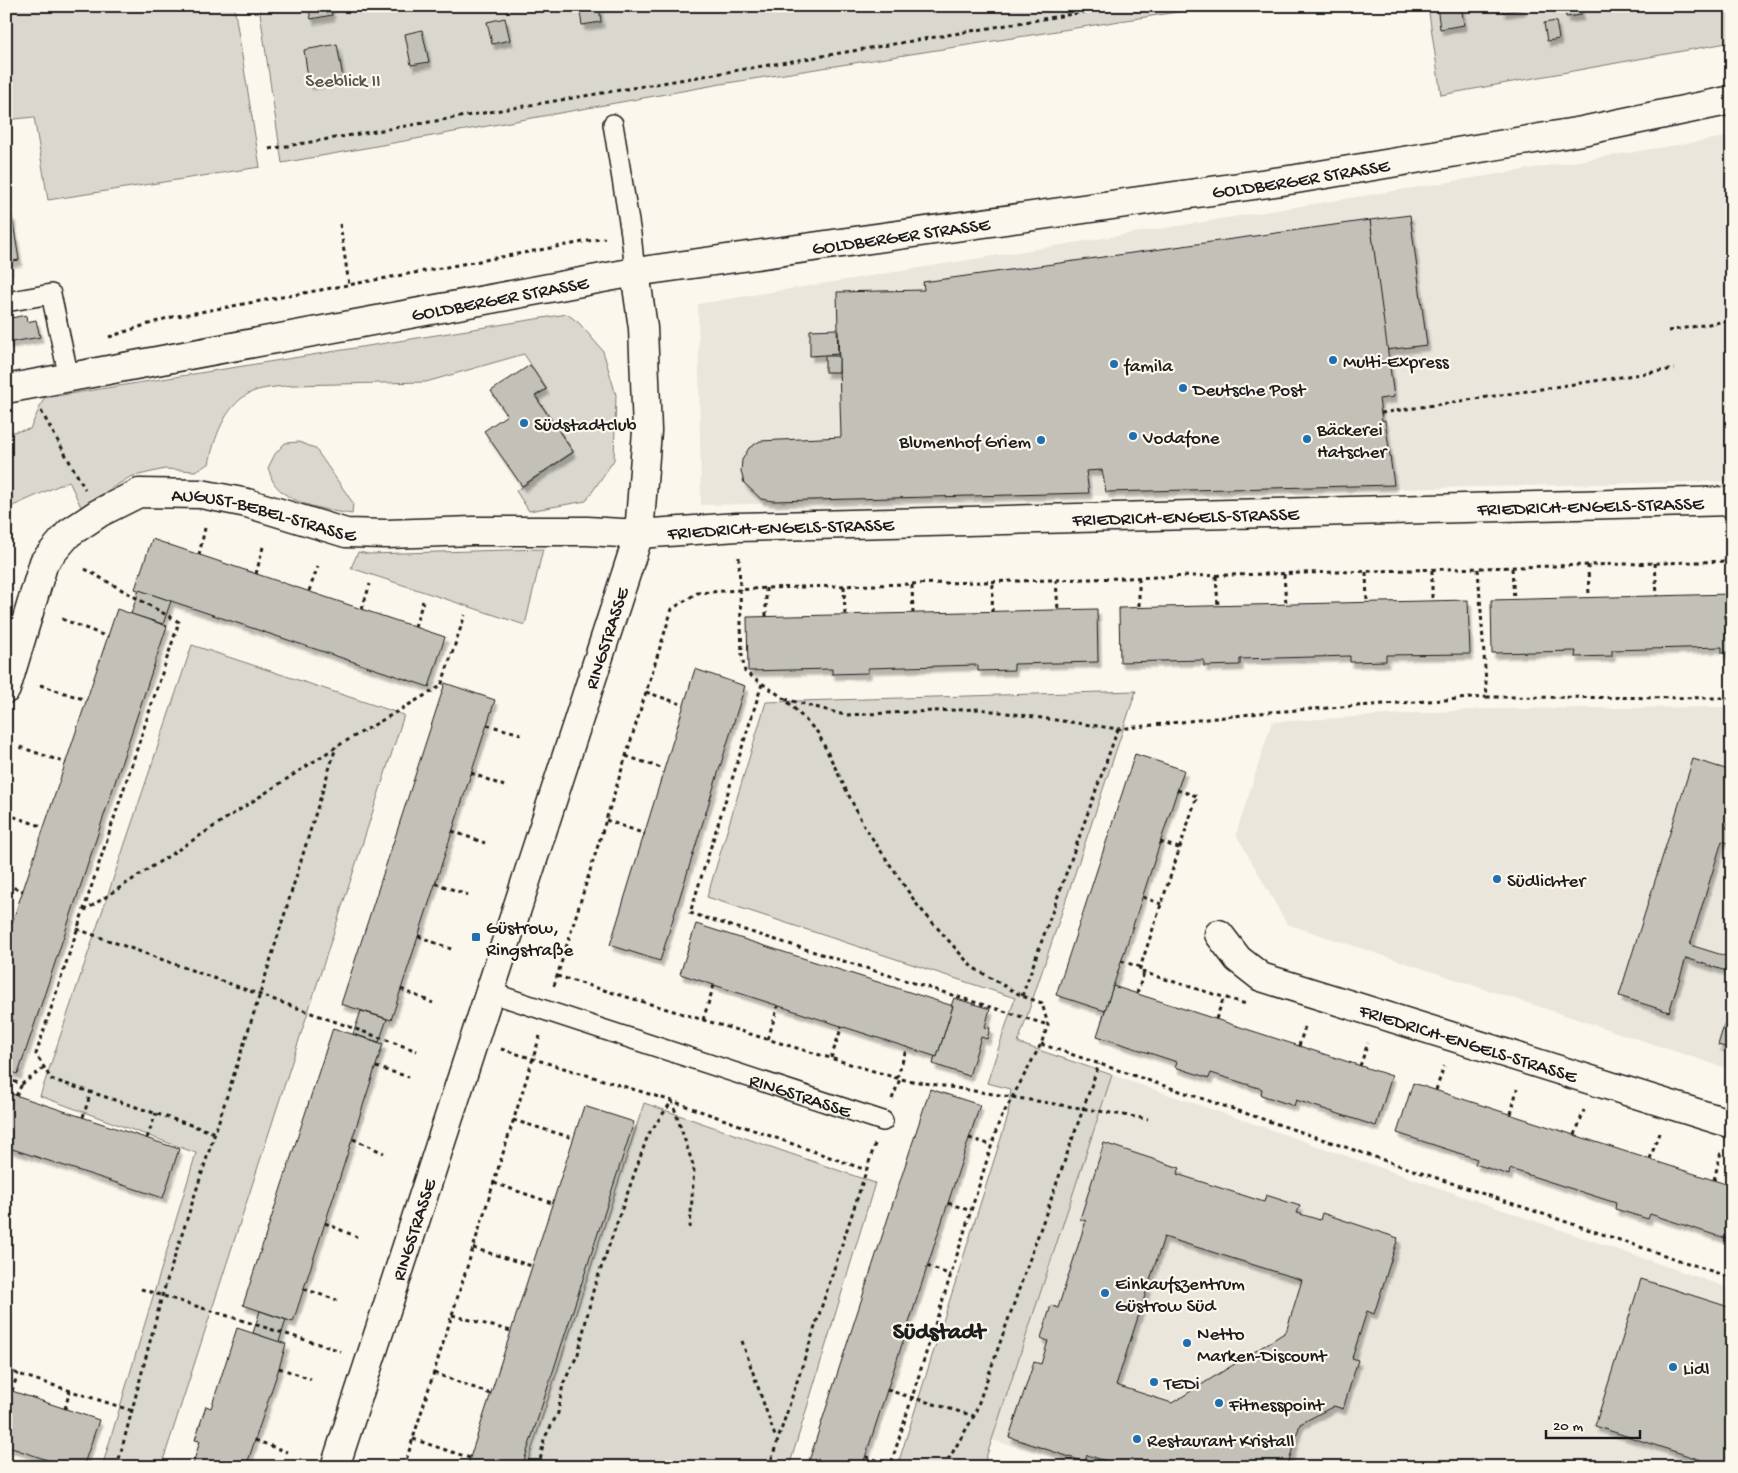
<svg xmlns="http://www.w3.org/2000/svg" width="1738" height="1473" font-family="'Gochi Hand',sans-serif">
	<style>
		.built { fill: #eae6dc }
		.green { fill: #dad7ce; stroke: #7b7a75 }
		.building { fill: #c3c0b8; stroke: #1c1c1c; fill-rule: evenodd; filter: url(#shadow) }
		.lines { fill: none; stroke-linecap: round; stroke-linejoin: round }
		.lane-casing { stroke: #1c1c1c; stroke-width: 22 }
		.street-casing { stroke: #1c1c1c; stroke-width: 31 }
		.secondary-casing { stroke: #1c1c1c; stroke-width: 31 }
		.path { stroke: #1c1c1c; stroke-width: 3; stroke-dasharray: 4 4; stroke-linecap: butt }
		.lane { stroke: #fbf7ec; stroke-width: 19 }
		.street { stroke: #fbf7ec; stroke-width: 28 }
		.secondary { stroke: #fbf7ec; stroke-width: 28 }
		.poi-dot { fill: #1f6fb2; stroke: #fbf7ec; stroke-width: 2 }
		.labels { text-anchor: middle; stroke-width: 4.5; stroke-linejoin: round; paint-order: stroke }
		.park-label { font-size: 19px; fill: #555451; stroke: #fbf7ec }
		.street-label { font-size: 19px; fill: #1c1c1c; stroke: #fbf7ec }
		.poi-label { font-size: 19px; fill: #1c1c1c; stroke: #fbf7ec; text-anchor: start }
		.district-label { font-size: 24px; font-weight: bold; fill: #1c1c1c; stroke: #fbf7ec }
	</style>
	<defs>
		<filter id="shadow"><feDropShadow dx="3" dy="5.5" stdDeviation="1" flood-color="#0004"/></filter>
	</defs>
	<rect width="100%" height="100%" fill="#fbf7ec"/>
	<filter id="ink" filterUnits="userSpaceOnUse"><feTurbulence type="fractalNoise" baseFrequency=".02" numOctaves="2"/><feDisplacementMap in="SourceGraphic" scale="10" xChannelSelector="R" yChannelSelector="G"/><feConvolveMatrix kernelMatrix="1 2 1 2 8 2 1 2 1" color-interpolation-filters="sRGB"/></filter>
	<g filter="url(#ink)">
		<g class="built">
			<path d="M 1732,136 L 1732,481 L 701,505 L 698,304 Z"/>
			<path d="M 1732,707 L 1732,1070 L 1287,924 L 1236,834 L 1272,722 L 1486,709 Z"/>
			<path d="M 1112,1075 L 1732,1289 L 1732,1467 L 1084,1467 L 992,1440 Z"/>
		</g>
		<g class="green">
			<path d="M 6,6 L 234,6 L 260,167 L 48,200 L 34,117 L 6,120 Z"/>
			<path d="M 259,6 L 1215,6 L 721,84 L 282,163 Z"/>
			<path d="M 1428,6 L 1732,6 L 1732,42 L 1441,95 Z"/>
			<path d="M 567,314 L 579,323 L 603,351 L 616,395 L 614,460 L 586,501 L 529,511 L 516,491 L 574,452 L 536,396 L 547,389 L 524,354 L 426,382 L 294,385 C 280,387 260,387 248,394 C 224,408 214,439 209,464 L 195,471 L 165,469 L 130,477 L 81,507 L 69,481 L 6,509 L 6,433 L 30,429 L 44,398 Z"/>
			<path d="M 299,442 L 315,448 L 353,503 L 352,514 C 329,511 287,504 274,483 C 271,479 270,472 268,468 L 275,454 L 285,443 Z"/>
			<path d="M 543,549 L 525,625 L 351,568 L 358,552 L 369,554 Z"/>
			<path d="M 192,645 L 404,715 L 161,1467 L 102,1467 L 196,1153 L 40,1096 Z"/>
			<path d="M 1136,691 L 1018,1043 L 1112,1075 L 983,1467 L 897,1467 L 1008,1116 L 1011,1089 L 987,1083 L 1015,998 L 707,897 L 766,702 Z"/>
			<path d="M 644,1103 L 875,1183 L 789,1467 L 526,1467 Z"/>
		</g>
		<g class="building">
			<path d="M 308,6 L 330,6 L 332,15 L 311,19 Z"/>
			<path d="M 579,6 L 599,6 L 601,22 L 582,25 Z"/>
			<path d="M 1437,6 L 1461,6 L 1464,25 L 1440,29 Z"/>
			<path d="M 1502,6 L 1522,6 L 1523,9 L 1503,12 Z"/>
			<path d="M 1565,6 L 1580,6 L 1581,15 L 1566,17 Z"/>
			<path d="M 505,18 L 510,40 L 492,44 L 487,22 Z"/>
			<path d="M 1556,21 L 1559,39 L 1547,41 L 1544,23 Z"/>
			<path d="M 422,30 L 429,62 L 411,65 L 405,34 Z"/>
			<path d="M 337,44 L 343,78 L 309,84 L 304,50 Z"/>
			<path d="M 1410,215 L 1427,345 L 1386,350 L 1370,220 Z"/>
			<path d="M 12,216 L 19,260 L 8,262 L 10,269 L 6,269 L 6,218 Z"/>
			<path d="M 1370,220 L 1394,397 L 1379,399 L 1382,421 L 1385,420 L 1394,485 L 1106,492 L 1102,470 L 1086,471 L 1089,493 L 773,501 L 761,499 L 744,483 L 741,471 L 742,460 L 749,448 L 760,441 L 841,437 L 837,292 L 924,290 L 923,282 Z"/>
			<path d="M 26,315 L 27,322 L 36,320 L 40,337 L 6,343 L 6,319 Z"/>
			<path d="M 837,329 L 838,354 L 810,356 L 810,330 Z"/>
			<rect x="825" y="356" width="14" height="16"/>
			<path d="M 530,365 L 546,389 L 535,396 L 573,452 L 522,486 L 484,431 L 507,415 L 491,391 Z"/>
			<path d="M 152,539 L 445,637 L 429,687 L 135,589 Z"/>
			<path d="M 139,590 L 171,601 L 163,624 L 131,614 Z"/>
			<path d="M 1732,594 L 1732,653 L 1722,653 L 1722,647 L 1612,650 L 1612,656 L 1575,657 L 1576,651 L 1492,653 L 1491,600 Z"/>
			<path d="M 1468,600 L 1470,654 L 1386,655 L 1386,661 L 1350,662 L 1350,656 L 1240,659 L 1240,665 L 1204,666 L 1204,660 L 1120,662 L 1119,608 Z"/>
			<path d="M 117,609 L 167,626 L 18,1074 L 6,1070 L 6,941 Z"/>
			<path d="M 1097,609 L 1098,662 L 1014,664 L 1014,670 L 978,671 L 978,665 L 868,668 L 868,673 L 832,674 L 832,669 L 748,671 L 747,617 Z"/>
			<path d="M 695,669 L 745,686 L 660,961 L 610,945 Z"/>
			<path d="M 445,683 L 495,700 L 391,1020 L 341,1004 Z"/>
			<path d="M 1135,754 L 1184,770 L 1105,1011 L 1056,995 Z"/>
			<path d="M 1693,759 L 1732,771 L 1732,810 L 1726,828 L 1732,830 L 1732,844 L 1722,841 L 1690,945 L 1732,958 L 1732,973 L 1686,958 L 1669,1012 L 1619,996 Z"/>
			<path d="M 696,924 L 953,1006 L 937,1057 L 680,974 Z"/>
			<path d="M 1113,986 L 1392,1076 L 1376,1126 L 1296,1100 L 1294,1106 L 1261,1095 L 1262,1089 L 1211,1073 L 1209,1078 L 1175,1067 L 1177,1062 L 1097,1036 Z"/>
			<path d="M 954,998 L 990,1009 L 985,1027 L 990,1028 L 987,1039 L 981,1037 L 969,1076 L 933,1064 L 935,1056 L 937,1057 L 953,1006 L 951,1006 Z"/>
			<path d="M 1732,999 L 1732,1049 L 1718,1045 Z"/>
			<path d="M 361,1011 L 387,1019 L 379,1042 L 353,1034 Z"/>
			<path d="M 333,1028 L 383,1044 L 293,1322 L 243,1305 Z"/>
			<path d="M 6,1070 L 10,1071 L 6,1083 Z"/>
			<path d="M 1413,1083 L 1732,1186 L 1732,1233 L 1730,1240 L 1650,1214 L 1648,1219 L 1615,1209 L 1616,1203 L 1510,1169 L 1509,1175 L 1475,1164 L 1477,1159 L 1397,1133 Z"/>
			<path d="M 930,1089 L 980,1105 L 948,1203 L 862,1467 L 807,1467 Z"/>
			<path d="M 6,1092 L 179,1149 L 163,1198 L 6,1147 Z"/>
			<path d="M 584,1106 L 634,1122 L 522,1467 L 467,1467 Z"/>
			<path d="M 1104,1143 L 1180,1168 L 1177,1174 L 1264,1202 L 1266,1195 L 1300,1206 L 1297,1213 L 1320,1220 L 1322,1213 L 1398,1238 L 1374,1314 L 1367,1311 L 1352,1358 L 1358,1360 L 1343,1409 L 1334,1406 L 1300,1424 L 1287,1467 L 1125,1467 L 1087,1455 L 1085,1462 L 1009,1437 L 1034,1362 L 1041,1364 L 1048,1341 L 1041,1338 L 1051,1305 L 1058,1308 L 1086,1221 L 1080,1219 ZM 1164,1237 L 1302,1280 L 1286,1332 L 1172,1403 L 1116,1385 Z"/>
			<path d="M 1641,1279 L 1732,1308 L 1732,1467 L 1723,1467 L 1595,1426 Z"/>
			<path d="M 260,1311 L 286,1320 L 279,1342 L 253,1333 Z"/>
			<path d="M 237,1328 L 286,1344 L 279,1368 L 246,1467 L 192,1467 L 200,1441 L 195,1440 L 206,1406 L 211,1408 Z"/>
			<path d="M 6,1389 L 99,1420 L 83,1467 L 68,1467 L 6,1446 Z"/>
		</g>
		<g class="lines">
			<defs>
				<g id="lane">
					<path d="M 613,124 L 631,234 L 635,272"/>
					<path d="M 6,302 L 51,294 L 69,378"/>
					<path id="s1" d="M 489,992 L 883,1121"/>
				</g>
				<g id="street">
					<path id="s2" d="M 6,689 L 44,562 L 69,533 L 99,513 L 139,493 L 201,494 L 247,503 L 346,533 L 387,534 L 473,531 L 587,531 L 639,534 L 737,527 L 1732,501"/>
					<path id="s3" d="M 1219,934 L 1238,959 L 1261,977 L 1732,1124"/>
					<path id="s4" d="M 335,1467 L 639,534 L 647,431 L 643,328 L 635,272"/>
				</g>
				<g id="secondary">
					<path id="s5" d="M 6,389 L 635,272 L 1296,179 L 1582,131 L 1732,100"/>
				</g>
			</defs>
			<use href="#lane" class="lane-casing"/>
			<use href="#street" class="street-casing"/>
			<use href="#secondary" class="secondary-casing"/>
			<g class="path">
				<path d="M 269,149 L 1120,6"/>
				<path d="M 340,224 L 349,285"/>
				<path d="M 1668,331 L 1732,320"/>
				<path d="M 109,337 L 167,318 L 605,238"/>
				<path d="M 41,411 L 85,489"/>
				<path d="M 1381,413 L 1674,369"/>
				<path d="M 199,555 L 205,528"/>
				<path d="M 739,557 L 742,656 L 745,672 L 785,699 L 818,733 L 864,826 L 918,906 L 972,967 L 1022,996 L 1042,1003 L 1048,1025 L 1041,1044 L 999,1122 L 890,1467"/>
				<path d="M 1655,563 L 1657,596"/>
				<path d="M 1588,565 L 1589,597"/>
				<path d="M 1512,568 L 1514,600"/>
				<path d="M 85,569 L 179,622 L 36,1054 L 51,1079 L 215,1133"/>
				<path d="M 1478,569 L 1487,697 L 1732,698"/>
				<path d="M 1432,570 L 1432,601"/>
				<path d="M 1366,572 L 1367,603"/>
				<path d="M 256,574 L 263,547"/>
				<path d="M 1284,574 L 1286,605"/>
				<path d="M 1216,576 L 1218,606"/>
				<path d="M 1139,578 L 1139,608"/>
				<path d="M 1056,580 L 1058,610"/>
				<path d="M 912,585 L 913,614"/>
				<path d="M 844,586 L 845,615"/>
				<path d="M 766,588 L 766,617"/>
				<path d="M 309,591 L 318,566"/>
				<path d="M 362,609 L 370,584"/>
				<path d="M 992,612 L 993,582"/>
				<path d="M 62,619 L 108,637"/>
				<path d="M 415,627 L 423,601"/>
				<path d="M 762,684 L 690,913 L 1048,1025"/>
				<path d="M 40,685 L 86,700"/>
				<path d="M 646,692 L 684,705"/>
				<path d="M 785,699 L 845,715 L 979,709 L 1118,729 L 1269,712 L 1487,697"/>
				<path d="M 487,725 L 521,734"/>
				<path d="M 20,747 L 66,763"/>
				<path d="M 626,756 L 664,769"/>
				<path d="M 471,773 L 504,786"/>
				<path d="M 1177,790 L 1197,796 L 1139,971 L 1246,1004"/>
				<path d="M 6,814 L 44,827"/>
				<path d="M 606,820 L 645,834"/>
				<path d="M 452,831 L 485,843"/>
				<path d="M 1160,842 L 1179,848"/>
				<path d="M 435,883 L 468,895"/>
				<path d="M 6,885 L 23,891"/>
				<path d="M 1143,897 L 1161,904"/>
				<path d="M 84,911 L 336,747 L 441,686 L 465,615"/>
				<path d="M 77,929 L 417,1051"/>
				<path d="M 418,936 L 451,949"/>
				<path d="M 1121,961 L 1140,967"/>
				<path d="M 557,976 L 900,1079 L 1148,1119"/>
				<path d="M 554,986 L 672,609 L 697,593 L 766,588 L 1732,561"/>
				<path d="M 401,989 L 433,1003"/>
				<path d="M 1137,993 L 1144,973"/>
				<path d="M 1022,996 L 1118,729"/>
				<path d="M 1216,1019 L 1224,997"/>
				<path d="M 703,1020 L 714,985"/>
				<path d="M 768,1039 L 778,1006"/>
				<path d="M 1041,1044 L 1732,1278"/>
				<path d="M 1299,1046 L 1306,1023"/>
				<path d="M 501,1049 L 672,1101 L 866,1170"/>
				<path d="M 831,1058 L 842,1026"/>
				<path d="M 1360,1066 L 1368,1043"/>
				<path d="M 376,1067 L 409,1077"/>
				<path d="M 897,1078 L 907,1047"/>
				<path d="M 6,1079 L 22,1084 L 44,1068"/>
				<path d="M 1436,1090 L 1444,1066"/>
				<path d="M 16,1096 L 22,1084"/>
				<path d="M 892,1099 L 900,1079"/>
				<path d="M 1511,1114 L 1517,1089"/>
				<path d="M 83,1117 L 91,1092"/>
				<path d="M 513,1120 L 573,1138"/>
				<path d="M 1575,1135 L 1584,1110"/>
				<path d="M 147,1138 L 156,1113"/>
				<path d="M 969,1138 L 992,1145"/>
				<path d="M 353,1139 L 384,1153"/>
				<path d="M 1650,1159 L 1659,1133"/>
				<path d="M 1714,1180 L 1721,1152"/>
				<path d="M 494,1183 L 552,1203"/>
				<path d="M 948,1203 L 971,1211"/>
				<path d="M 325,1223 L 357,1237"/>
				<path d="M 473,1248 L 532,1266"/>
				<path d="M 927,1266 L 951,1275"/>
				<path d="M 141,1289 L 341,1351"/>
				<path d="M 304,1289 L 337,1300"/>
				<path d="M 452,1315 L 511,1331"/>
				<path d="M 907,1329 L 931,1338"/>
				<path d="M 742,1341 L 776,1439"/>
				<path d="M 279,1368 L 311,1379"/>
				<path d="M 6,1370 L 133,1411"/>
				<path d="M 434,1373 L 491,1394"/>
				<path d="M 887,1390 L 974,1416"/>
				<path d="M 12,1391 L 18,1373"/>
				<path d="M 65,1409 L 70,1390"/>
				<path d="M 413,1439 L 470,1458"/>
				<path d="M 255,1440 L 287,1452"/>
				<path d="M 866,1457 L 891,1464"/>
				<path d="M 117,1467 L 162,1296 L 260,994 L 336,747"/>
				<path d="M 404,1467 L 540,1036"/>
				<path d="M 539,1467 L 544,1439 L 558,1413 L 563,1384 L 578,1354 L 593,1291 L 648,1135 L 672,1101 L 694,1168 L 690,1228"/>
				<path d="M 769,1467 L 875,1144"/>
				<path d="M 944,1467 L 974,1416 L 1099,1064"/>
			</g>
			<use href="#lane" class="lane"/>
			<use href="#street" class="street"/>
			<use href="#secondary" class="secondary"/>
		</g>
	</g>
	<g class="poi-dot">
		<circle cx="1333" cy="360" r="5"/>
		<circle cx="1114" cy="364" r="5"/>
		<circle cx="1183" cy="388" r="5"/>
		<circle cx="524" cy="423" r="5"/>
		<circle cx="1133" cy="436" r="5"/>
		<circle cx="1307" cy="439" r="5"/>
		<circle cx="1041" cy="440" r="5"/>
		<circle cx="1497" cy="879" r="5"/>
		<rect x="471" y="932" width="10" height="10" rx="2.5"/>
		<circle cx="1105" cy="1293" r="5"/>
		<circle cx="1187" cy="1343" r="5"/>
		<circle cx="1673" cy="1367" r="5"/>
		<circle cx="1154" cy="1382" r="5"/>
		<circle cx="1219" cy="1403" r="5"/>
		<circle cx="1137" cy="1439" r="5"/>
	</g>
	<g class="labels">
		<g class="park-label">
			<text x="343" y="86">Seeblick II</text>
		</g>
		<g class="street-label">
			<text dy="7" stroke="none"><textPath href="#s5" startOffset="1312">GOLDBERGER STRASSE</textPath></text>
			<text dy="7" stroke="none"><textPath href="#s5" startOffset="908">GOLDBERGER STRASSE</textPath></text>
			<text dy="7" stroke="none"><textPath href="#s5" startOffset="502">GOLDBERGER STRASSE</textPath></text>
			<text dy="7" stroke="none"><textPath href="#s2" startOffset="1709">FRIEDRICH-ENGELS-STRASSE</textPath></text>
			<text dy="7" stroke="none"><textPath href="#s2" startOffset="379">AUGUST-BEBEL-STRASSE</textPath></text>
			<text dy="7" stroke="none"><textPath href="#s2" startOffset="1304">FRIEDRICH-ENGELS-STRASSE</textPath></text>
			<text dy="7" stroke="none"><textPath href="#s2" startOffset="899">FRIEDRICH-ENGELS-STRASSE</textPath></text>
			<text dy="7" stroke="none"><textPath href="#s4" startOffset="872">RINGSTRASSE</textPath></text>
			<text dy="7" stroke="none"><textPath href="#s3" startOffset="278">FRIEDRICH-ENGELS-STRASSE</textPath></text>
			<text dy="7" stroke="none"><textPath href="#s1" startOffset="328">RINGSTRASSE</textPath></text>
			<text dy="7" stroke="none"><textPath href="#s4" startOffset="250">RINGSTRASSE</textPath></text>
		</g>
		<g class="poi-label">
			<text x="1343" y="367">Multi-Express</text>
			<text x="1124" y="371">famila</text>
			<text x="1193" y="395">Deutsche Post</text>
			<text x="534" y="430">Südstadtclub</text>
			<text x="1317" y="435">Bäckerei<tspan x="1317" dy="22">Hatscher</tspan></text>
			<text x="1143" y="443">Vodafone</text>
			<text x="1031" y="447" text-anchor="end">Blumenhof Griem</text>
			<text x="1507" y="886">Südlichter</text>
			<text x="486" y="933">Güstrow,<tspan x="486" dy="22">Ringstraße</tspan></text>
			<text x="1115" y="1289">Einkaufszentrum<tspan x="1115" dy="22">Güstrow Süd</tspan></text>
			<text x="1197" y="1339">Netto<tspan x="1197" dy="22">Marken-Discount</tspan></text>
			<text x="1683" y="1374">Lidl</text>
			<text x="1164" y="1389">TEDi</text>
			<text x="1229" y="1410">Fitnesspoint</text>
			<text x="1147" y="1446">Restaurant Kristall</text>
		</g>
		<g class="district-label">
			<text x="939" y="1338">Südstadt</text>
		</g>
	</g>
	<rect width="1738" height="1473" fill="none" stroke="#fbf7ec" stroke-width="25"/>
	<rect x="12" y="12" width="1713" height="1448" fill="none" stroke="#1c1c1c" stroke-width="2" filter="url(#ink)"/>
	<path d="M1546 1430v8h94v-8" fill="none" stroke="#1c1c1c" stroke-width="2.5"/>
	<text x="1553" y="1430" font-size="15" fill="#1c1c1c" stroke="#fbf7ec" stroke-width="4" paint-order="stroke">20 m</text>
</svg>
